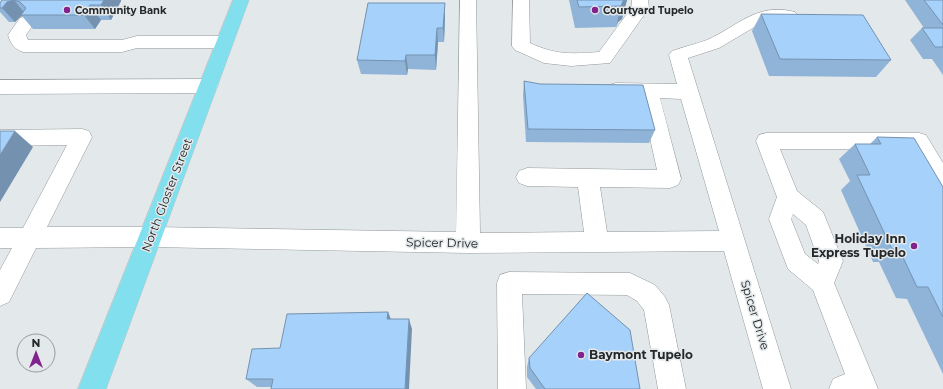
<svg xmlns="http://www.w3.org/2000/svg" width="943" height="389" font-family="Montserrat,sans-serif">
	<style>
		.lines { fill: none; stroke-linecap: round; stroke-linejoin: round }
		.minor-casing { stroke: #93989b; stroke-width: 1 }
		.major-casing { stroke: #c2c3c3; stroke-width: 1 }
		.minor { fill: #fff; fill-rule: evenodd }
		.major { fill: #81dfee; fill-rule: evenodd }
		.wall { fill: #8fb4d8 }
		.shaded-wall { fill: #7492b0 }
		.building { fill: #a6d1fb; stroke: #7492b0 }
		.poi-dot { fill: #82228d; stroke: #e3e8eb; stroke-width: 1.5 }
		.labels { text-anchor: middle; stroke-width: 3; stroke-linejoin: round; paint-order: stroke }
		.far-poi-label { font-size: 10px; font-weight: bold; fill: #252728; stroke: #e3e8eb; text-anchor: start }
		.street-label { font-size: 12px; fill: #252728; stroke: #e3e8eb }
		.poi-label { font-size: 12px; font-weight: bold; fill: #252728; stroke: #e3e8eb; text-anchor: end }
	</style>
	<rect width="100%" height="100%" fill="#e3e8eb"/>
	<g class="lines">
		<defs>
			<g id="minor">
				<path d="M 460,0 L 476,0 L 480,233 L 584,232 L 578,187 L 527,186 L 519,183 L 516,177 L 519,171 L 527,168 L 657,170 L 641,97 L 616,97 L 609,95 L 606,90 L 609,85 L 616,83 L 677,84 L 669,55 L 672,51 C 683,47 696,44 707,40 C 738,26 757,2 795,12 L 798,16 L 795,20 L 763,22 L 719,48 L 688,58 L 791,389 L 763,389 L 724,251 L 468,253 L 151,247 L 36,248 L 9,302 L 0,306 L 0,270 L 12,248 L 0,248 L 0,228 L 23,228 L 67,145 L 0,146 L 0,130 L 82,129 L 89,131 L 92,137 L 47,227 L 151,227 L 456,232 ZM 660,98 L 681,99 L 719,231 L 607,232 L 600,187 L 670,188 L 678,185 L 681,179 Z"/>
				<path d="M 513,0 L 529,0 L 530,43 C 556,55 570,54 599,52 L 632,7 L 632,0 L 648,0 L 649,8 L 610,63 L 571,66 L 544,63 L 515,50 L 512,46 Z"/>
				<path d="M 26,16 L 32,18 L 35,22 L 26,35 L 28,40 L 122,40 L 137,36 L 225,36 L 231,38 L 234,42 L 231,46 L 225,48 L 137,48 L 122,52 L 23,52 C 14,49 11,44 8,35 L 20,18 Z"/>
				<path d="M 208,79 L 215,81 L 218,86 L 215,91 L 208,93 L 0,94 L 0,80 Z"/>
				<path d="M 766,133 L 919,133 L 926,135 L 943,163 L 943,191 L 935,188 L 913,149 L 780,149 L 797,191 L 823,212 L 843,261 L 834,283 L 878,389 L 829,389 L 833,379 L 845,374 L 813,290 L 788,269 L 769,219 L 777,197 L 756,141 L 759,135 ZM 793,214 L 806,225 L 819,261 L 818,264 L 805,254 L 791,219 Z"/>
				<path d="M 509,272 L 630,273 L 655,285 L 665,297 L 669,305 L 686,389 L 658,389 L 644,310 L 637,301 L 627,295 L 522,294 L 526,389 L 498,389 L 497,283 L 500,275 Z"/>
			</g>
			<path id="major" d="M 233,0 L 249,0 L 106,389 L 78,389 Z"/>
		</defs>
		<use href="#minor" class="minor-casing"/>
		<use href="#major" class="major-casing"/>
		<use href="#minor" class="minor"/>
		<use href="#major" class="major"/>
	</g>
	<g class="wall">
		<path d="M 2,0 L 121,0 L 121,1 L 111,20 L 101,20 L 95,29 L 33,29 L 22,16 L 20,17 L 15,22 L 9,22 L 0,12 L 0,3 Z"/>
		<path d="M 569,0 L 627,0 L 622,19 L 618,22 L 616,27 L 575,28 Z"/>
		<path d="M 905,0 L 943,0 L 943,75 L 932,59 L 923,59 L 910,40 L 922,28 L 924,28 Z"/>
		<path d="M 761,14 L 891,60 L 876,77 L 769,76 L 752,31 Z"/>
		<path d="M 445,18 L 444,42 L 438,42 L 436,70 L 408,69 L 407,75 L 361,74 L 357,60 Z"/>
		<path d="M 524,81 L 655,130 L 649,143 L 526,142 L 523,95 Z"/>
		<path d="M 877,137 L 943,187 L 943,374 L 907,299 L 896,298 L 879,262 L 873,262 L 841,190 L 850,181 L 839,159 L 855,144 L 870,144 Z"/>
		<path d="M 388,312 L 391,319 L 412,329 L 272,387 L 257,387 L 246,379 L 280,348 Z"/>
		<path d="M 529,358 L 640,389 L 536,389 L 527,377 L 527,367 Z"/>
	</g>
	<g class="shaded-wall">
		<path d="M 14,0 L 26,15 L 21,15 L 22,16 L 20,17 L 15,22 L 2,8 L 7,2 Z"/>
		<path d="M 104,0 L 121,0 L 121,1 L 111,20 L 101,5 Z"/>
		<path d="M 625,0 L 627,0 L 622,19 L 618,22 L 616,27 L 621,6 L 623,1 Z"/>
		<path d="M 445,3 L 445,18 L 444,42 L 443,28 Z"/>
		<path d="M 90,5 L 101,20 L 95,29 L 84,15 Z"/>
		<path d="M 437,28 L 438,42 L 436,70 L 435,55 Z"/>
		<path d="M 406,55 L 408,69 L 407,75 L 405,61 Z"/>
		<path d="M 15,131 L 33,147 L 0,202 L 0,155 Z"/>
		<path d="M 388,312 L 392,323 L 387,319 Z"/>
		<path d="M 409,319 L 412,329 L 409,389 L 405,389 Z"/>
	</g>
	<g class="building">
		<path d="M 2,0 L 104,0 L 101,5 L 90,5 L 84,15 L 21,15 L 26,8 L 20,2 L 14,0 L 7,2 L 2,8 L 0,8 L 0,3 Z"/>
		<path d="M 577,0 L 625,0 L 623,1 L 621,6 L 579,7 Z"/>
		<path d="M 924,0 L 943,0 L 943,25 Z"/>
		<path d="M 368,3 L 445,3 L 443,28 L 437,28 L 435,55 L 406,55 L 405,61 L 357,60 Z"/>
		<path d="M 761,14 L 863,15 L 891,60 L 780,59 Z"/>
		<path d="M 922,28 L 943,28 L 943,47 L 935,47 Z"/>
		<path d="M 524,81 L 540,84 L 643,85 L 655,130 L 528,129 Z"/>
		<path d="M 0,131 L 15,131 L 0,155 Z"/>
		<path d="M 877,137 L 914,138 L 943,187 L 943,317 L 928,287 L 917,287 L 899,249 L 892,249 L 857,175 L 870,175 L 855,144 L 881,144 Z"/>
		<path d="M 587,293 L 630,330 L 640,389 L 545,389 L 530,368 L 529,358 Z"/>
		<path d="M 388,312 L 387,319 L 409,319 L 405,389 L 271,389 L 273,379 L 246,379 L 252,349 L 280,348 L 287,314 Z"/>
	</g>
	<g class="poi-dot">
		<circle cx="67" cy="10" r="4"/>
		<circle cx="595" cy="10" r="4"/>
		<circle cx="914" cy="246" r="4"/>
		<circle cx="581" cy="355" r="4"/>
	</g>
	<g class="labels">
		<g class="far-poi-label">
			<text x="75" y="14">Community Bank</text>
			<text x="603" y="14">Courtyard Tupelo</text>
		</g>
		<g class="street-label">
			<text transform="translate(167 195) rotate(-69)" y="4">North Gloster Street</text>
			<text transform="translate(442 243) rotate(1)" y="4">Spicer Drive</text>
			<text transform="translate(755 315) rotate(73)" y="4">Spicer Drive</text>
		</g>
		<g class="poi-label">
			<text x="906" y="243">Holiday Inn<tspan x="906" dy="14">Express Tupelo</tspan></text>
			<text x="589" y="359" text-anchor="start">Baymont Tupelo</text>
		</g>
	</g>
	<g transform="translate(36 353)"><circle r="19" fill="#e3e8eb" stroke="#979b9d"/>
	<path d="M0-3L7 15L0 10L-7 15Z" fill="#82228d"/>
	<text y="-6" font-size="11" font-weight="bold" text-anchor="middle" fill="#252728">N</text>
	</g>
</svg>
